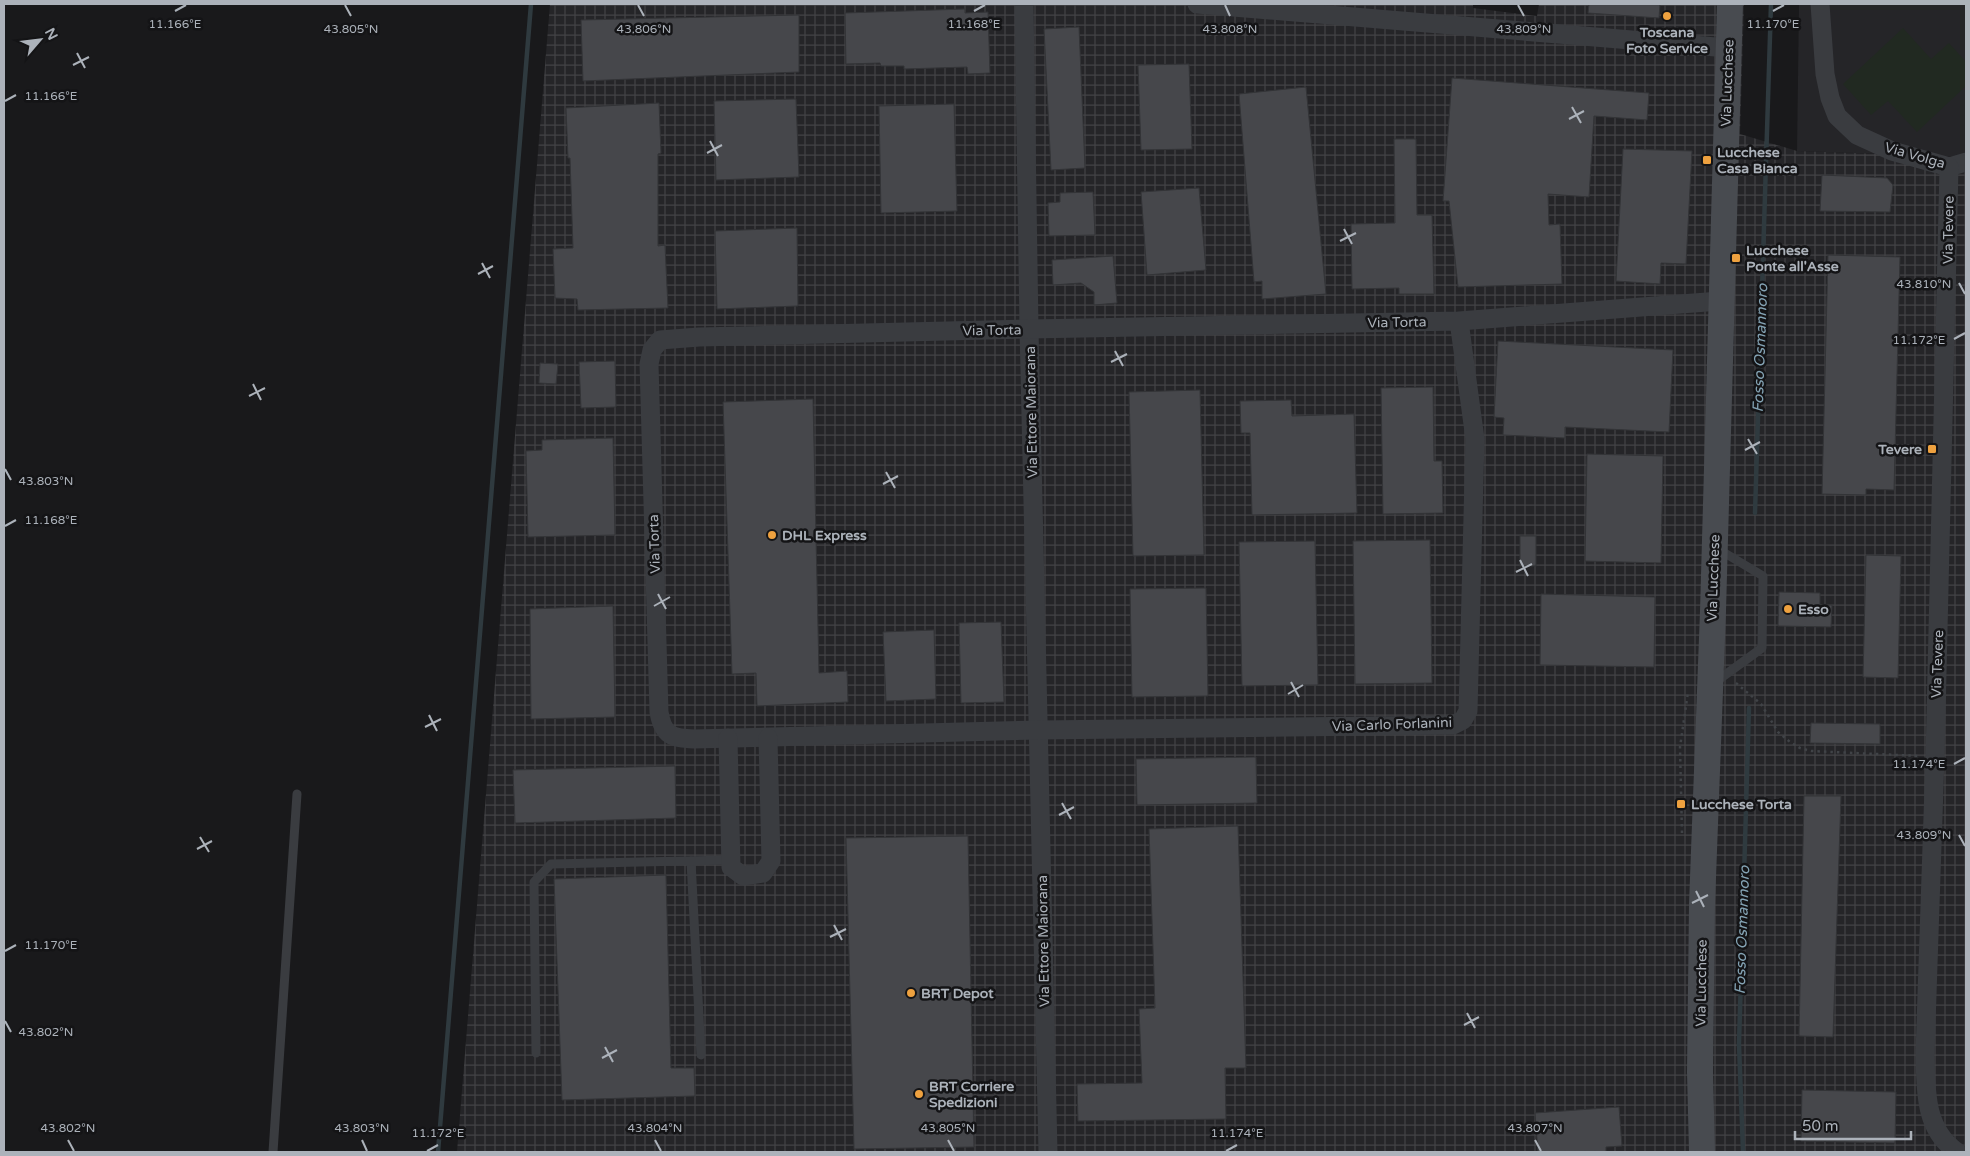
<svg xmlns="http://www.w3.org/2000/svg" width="1970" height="1156" font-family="'Varela Round',sans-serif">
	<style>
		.built { fill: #252528 }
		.industrial { fill: url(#industrial-grid) }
		.pitch { fill: #212921 }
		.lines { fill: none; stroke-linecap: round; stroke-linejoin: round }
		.stream { stroke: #2f3a3f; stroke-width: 4.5 }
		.building { fill: #46474b; stroke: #333437 }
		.path { stroke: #404347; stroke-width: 2.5; stroke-dasharray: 2.5 4; stroke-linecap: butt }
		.lane { stroke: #3a3c40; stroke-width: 9 }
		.street { stroke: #3a3c40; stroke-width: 19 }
		.secondary { stroke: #484b50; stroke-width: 26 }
		.ticks { fill: none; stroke: #acb2ba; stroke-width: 2 }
		.poi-dot { fill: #eea13f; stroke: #141416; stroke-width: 2 }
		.labels { text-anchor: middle; stroke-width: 5; stroke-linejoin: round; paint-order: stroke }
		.poi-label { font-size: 14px; font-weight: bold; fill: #acb2ba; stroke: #141416; text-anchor: start }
		.street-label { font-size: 14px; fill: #acb2ba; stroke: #141416 }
		.water-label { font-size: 15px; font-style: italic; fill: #84a3b4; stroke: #141416 }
		.ticks-label { font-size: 12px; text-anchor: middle; fill: #acb2ba; stroke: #141416; stroke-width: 5; stroke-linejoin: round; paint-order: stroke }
	</style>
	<defs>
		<pattern id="industrial-grid" width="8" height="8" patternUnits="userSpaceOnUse" patternTransform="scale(1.25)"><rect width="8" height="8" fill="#252528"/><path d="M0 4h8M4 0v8" fill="none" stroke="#424245"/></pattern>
	</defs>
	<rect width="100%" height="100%" fill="#19191b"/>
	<path class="built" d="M 1799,4 L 1966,4 L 1966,157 L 1797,151 Z"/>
	<path class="industrial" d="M 550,4 L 1473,4 L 1473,8 L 1537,16 L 1539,4 L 1744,4 L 1740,134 L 1797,151 L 1966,157 L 1966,1152 L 457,1152 Z"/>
	<path class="pitch" d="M 1903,28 L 1931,59 L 1949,43 L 1966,62 L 1966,86 L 1917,132 L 1888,101 L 1871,115 L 1843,84 Z"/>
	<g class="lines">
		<g class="stream">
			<path d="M 1755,513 L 1771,4"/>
			<path d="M 438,1152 L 531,4"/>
			<path d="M 1743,1152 L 1739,1044 L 1749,708"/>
		</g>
	</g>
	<g class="building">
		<path d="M 1589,4 L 1660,4 L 1659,18 L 1588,13 Z"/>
		<path d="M 965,9 L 965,13 L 988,12 L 990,73 L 968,74 L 967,67 L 904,69 L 904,66 L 881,66 L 880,63 L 846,64 L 845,13 Z"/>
		<path d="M 799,15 L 799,72 L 583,81 L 581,20 Z"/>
		<path d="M 1079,27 L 1085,168 L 1051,170 L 1044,29 Z"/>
		<path d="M 1189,64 L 1192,149 L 1141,150 L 1138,65 Z"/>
		<path d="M 1452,78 L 1649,93 L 1647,120 L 1594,116 L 1589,197 L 1548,194 L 1549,225 L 1560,224 L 1562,284 L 1458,287 L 1449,201 L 1443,201 Z"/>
		<path d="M 1306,87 L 1326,294 L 1262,299 L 1262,281 L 1254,282 L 1239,94 Z"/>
		<path d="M 796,99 L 799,177 L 716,180 L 714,101 Z"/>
		<path d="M 659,103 L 661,153 L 658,154 L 658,246 L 665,245 L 668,308 L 578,310 L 577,299 L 555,298 L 553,249 L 573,248 L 570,158 L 568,158 L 566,108 Z"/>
		<path d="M 954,104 L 957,211 L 881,213 L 879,106 Z"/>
		<path d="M 1394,139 L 1416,139 L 1417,215 L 1432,215 L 1434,294 L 1399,294 L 1399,288 L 1352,289 L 1351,224 L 1395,223 Z"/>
		<path d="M 1623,149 L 1692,151 L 1686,264 L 1661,263 L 1660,284 L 1616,281 Z"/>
		<path d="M 1822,175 L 1887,178 L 1893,185 L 1890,212 L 1820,211 Z"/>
		<path d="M 1199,188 L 1206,270 L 1147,275 L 1141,192 Z"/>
		<path d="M 1093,192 L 1095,235 L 1049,236 L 1048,203 L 1060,202 L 1060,193 Z"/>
		<path d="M 797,228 L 798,306 L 717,309 L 715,231 Z"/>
		<path d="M 1828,255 L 1900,257 L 1894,490 L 1866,489 L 1866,495 L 1822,494 Z"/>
		<path d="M 1113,256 L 1117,303 L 1094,305 L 1094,292 L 1081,283 L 1053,285 L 1052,260 Z"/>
		<path d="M 1498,341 L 1673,350 L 1669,432 L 1565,427 L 1565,438 L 1503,435 L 1504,418 L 1494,417 Z"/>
		<path d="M 615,361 L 616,407 L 581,408 L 579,362 Z"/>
		<path d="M 540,363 L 558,364 L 556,384 L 539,383 Z"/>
		<path d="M 1433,387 L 1434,461 L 1442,461 L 1443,513 L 1383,514 L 1381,388 Z"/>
		<path d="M 1200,390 L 1204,555 L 1133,556 L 1129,392 Z"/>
		<path d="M 813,399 L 819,673 L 847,671 L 848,702 L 757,706 L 756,673 L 732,674 L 723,402 Z"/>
		<path d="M 1291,400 L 1292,416 L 1354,414 L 1357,513 L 1252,515 L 1250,433 L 1241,433 L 1240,401 Z"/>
		<path d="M 613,438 L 615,535 L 528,537 L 526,451 L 542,450 L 542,440 Z"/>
		<path d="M 1587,454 L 1663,456 L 1661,563 L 1585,561 Z"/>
		<rect x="1520" y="536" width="16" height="30"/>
		<path d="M 1430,540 L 1432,683 L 1355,684 L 1353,541 Z"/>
		<path d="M 1315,541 L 1318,685 L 1242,686 L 1239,542 Z"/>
		<path d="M 1866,555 L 1901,556 L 1898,678 L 1863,677 Z"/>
		<path d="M 1206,588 L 1208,696 L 1132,697 L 1130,589 Z"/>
		<path d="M 1779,592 L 1820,593 L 1820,605 L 1832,605 L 1831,627 L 1778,626 Z"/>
		<path d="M 1541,594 L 1655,597 L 1654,667 L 1540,665 Z"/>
		<path d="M 613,606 L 615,717 L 531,719 L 530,609 Z"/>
		<path d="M 1001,622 L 1004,702 L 961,703 L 959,623 Z"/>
		<path d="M 934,630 L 936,699 L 886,701 L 883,632 Z"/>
		<path d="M 1811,723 L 1880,724 L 1880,744 L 1810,743 Z"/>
		<path d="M 1256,757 L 1257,803 L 1137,805 L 1136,759 Z"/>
		<path d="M 675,766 L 676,818 L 515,823 L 513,770 Z"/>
		<path d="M 1804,796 L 1841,796 L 1833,1037 L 1799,1036 Z"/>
		<path d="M 1238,826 L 1246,1068 L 1225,1068 L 1226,1119 L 1078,1121 L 1077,1084 L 1142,1083 L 1139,1009 L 1155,1008 L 1149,829 Z"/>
		<path d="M 968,836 L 974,1147 L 854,1149 L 846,838 Z"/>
		<path d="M 666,875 L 671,1068 L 694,1068 L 695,1096 L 562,1100 L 554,879 Z"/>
		<path d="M 1802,1090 L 1896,1092 L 1895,1143 L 1801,1141 Z"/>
		<path d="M 1619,1107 L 1622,1146 L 1606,1147 L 1606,1152 L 1538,1152 L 1535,1113 Z"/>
	</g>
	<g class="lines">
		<g class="path">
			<path d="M 1736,683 L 1761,704 L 1778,732 L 1790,742 L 1800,748 L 1811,751 L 1919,756"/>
			<path d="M 1682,833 L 1680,747 L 1688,692"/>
		</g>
		<g class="lane">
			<path d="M 1714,683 L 1762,648 L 1763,576 L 1718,549"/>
			<path d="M 691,861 L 701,1055"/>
			<path d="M 536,1053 L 534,882 L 551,864 L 730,860"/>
			<path d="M 273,1152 L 297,794"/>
		</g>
		<g class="street">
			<path d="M 1024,4 L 1029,329 L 1048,1152"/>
			<path d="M 1197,4 L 1728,48"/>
			<path d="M 1820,4 L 1825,74 L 1830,98 L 1837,116 L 1857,135 L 1892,151 L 1949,167 L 1966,162"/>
			<path d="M 1949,167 L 1935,757 L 1925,1054 C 1926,1090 1924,1129 1957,1152"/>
			<path d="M 1459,321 L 1475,439 L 1468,711 L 1463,720 L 1453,725 L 1039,730 L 694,739 C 672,738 663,736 659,712 L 649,364 L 652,350 L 660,340 L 699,337 L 1029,329 L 1459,321 L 1720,301"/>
			<path d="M 728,738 L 731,867 L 743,876 L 763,873 L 771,861 L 768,738"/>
		</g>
		<path class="secondary" d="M 1702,1152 L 1700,1072 L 1702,904 L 1713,611 L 1730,4"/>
	</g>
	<path class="ticks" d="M 345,5 L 351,16M 638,5 L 644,16M 1225,5 L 1230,16M 1518,5 L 1524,16M 175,11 L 186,5M 974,11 L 985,5M 1773,11 L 1784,5M 77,53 L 85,68M 73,65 L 89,57M 5,101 L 16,95M 1572,107 L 1581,123M 1569,119 L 1584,111M 710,141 L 718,156M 707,153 L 722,145M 1344,229 L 1352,244M 1340,241 L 1356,233M 482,263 L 490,278M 478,274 L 493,266M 1959,283 L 1965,294M 1954,339 L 1965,333M 1115,351 L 1123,366M 1111,362 L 1127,354M 253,384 L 261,400M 249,396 L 265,388M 1748,439 L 1757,454M 1745,450 L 1760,442M 5,469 L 11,480M 886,472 L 895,488M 883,484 L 898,476M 5,526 L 16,520M 1520,560 L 1528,576M 1516,572 L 1532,564M 658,594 L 666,609M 654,606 L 670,597M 1291,682 L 1299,697M 1288,694 L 1303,685M 429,715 L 437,731M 425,727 L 441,719M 1954,764 L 1965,758M 1062,803 L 1071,819M 1059,815 L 1074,807M 1959,835 L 1965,846M 200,837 L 209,852M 197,849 L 212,841M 1696,891 L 1704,907M 1692,903 L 1708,895M 834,925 L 842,940M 830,937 L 846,929M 5,951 L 16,945M 1467,1013 L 1475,1028M 5,1021 L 11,1032M 1464,1025 L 1479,1017M 605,1047 L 613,1062M 602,1058 L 617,1050M 68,1140 L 74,1151M 362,1140 L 367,1151M 655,1140 L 661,1151M 948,1140 L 954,1151M 1535,1140 L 1541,1151M 427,1151 L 438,1145M 1226,1151 L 1237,1145"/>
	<g class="poi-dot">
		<circle cx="1667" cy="16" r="5"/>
		<rect x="1702" y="155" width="10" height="10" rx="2.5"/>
		<rect x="1731" y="253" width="10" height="10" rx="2.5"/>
		<rect x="1927" y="444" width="10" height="10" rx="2.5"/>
		<circle cx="772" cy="535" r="5"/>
		<circle cx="1788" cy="609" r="5"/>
		<rect x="1676" y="799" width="10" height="10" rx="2.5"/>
		<circle cx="911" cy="993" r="5"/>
		<circle cx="919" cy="1094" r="5"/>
	</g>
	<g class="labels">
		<g class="poi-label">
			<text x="1667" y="37" text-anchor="middle">Toscana<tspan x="1667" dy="16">Foto Service</tspan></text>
			<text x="1717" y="157">Lucchese<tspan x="1717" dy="16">Casa Bianca</tspan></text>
			<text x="1746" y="255">Lucchese<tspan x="1746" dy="16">Ponte all'Asse</tspan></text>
			<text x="1922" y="454" text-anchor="end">Tevere</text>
			<text x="782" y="540">DHL Express</text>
			<text x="1798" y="614">Esso</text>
			<text x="1691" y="809">Lucchese Torta</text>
			<text x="921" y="998">BRT Depot</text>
			<text x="929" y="1091">BRT Corriere<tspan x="929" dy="16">Spedizioni</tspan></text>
		</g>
		<g class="street-label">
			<text transform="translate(1727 83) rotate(-88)" y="5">Via Lucchese</text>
			<text transform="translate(1915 155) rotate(16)" y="5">Via Volga</text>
			<text transform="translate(1948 230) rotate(-89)" y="5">Via Tevere</text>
			<text transform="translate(1397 322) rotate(-1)" y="5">Via Torta</text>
			<text transform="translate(992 330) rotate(-1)" y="5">Via Torta</text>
			<text transform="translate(1031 412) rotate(-91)" y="5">Via Ettore Maiorana</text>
			<text transform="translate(654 544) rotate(-92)" y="5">Via Torta</text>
			<text transform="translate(1713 578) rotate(-88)" y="5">Via Lucchese</text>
			<text transform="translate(1937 664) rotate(-88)" y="5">Via Tevere</text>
			<text transform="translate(1392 724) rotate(-2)" y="5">Via Carlo Forlanini</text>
			<text transform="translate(1043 941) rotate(-91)" y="5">Via Ettore Maiorana</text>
			<text transform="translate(1701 983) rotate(-89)" y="5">Via Lucchese</text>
		</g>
		<g class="water-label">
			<text transform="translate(1760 348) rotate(-88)" y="5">Fosso Osmannoro</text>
			<text transform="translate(1742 930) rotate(-88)" y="5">Fosso Osmannoro</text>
		</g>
	</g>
	<g class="ticks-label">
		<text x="974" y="28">11.168°E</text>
		<text x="1773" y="28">11.170°E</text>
		<text x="175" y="28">11.166°E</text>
		<text x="351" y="33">43.805°N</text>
		<text x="644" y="33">43.806°N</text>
		<text x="1230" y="33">43.808°N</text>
		<text x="1524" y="33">43.809°N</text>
		<text x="51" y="100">11.166°E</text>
		<text x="1924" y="288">43.810°N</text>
		<text x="1919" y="344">11.172°E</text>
		<text x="46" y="485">43.803°N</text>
		<text x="51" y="524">11.168°E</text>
		<text x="1919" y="768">11.174°E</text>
		<text x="1924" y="839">43.809°N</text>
		<text x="51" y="949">11.170°E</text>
		<text x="46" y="1036">43.802°N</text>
		<text x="68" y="1132">43.802°N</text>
		<text x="362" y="1132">43.803°N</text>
		<text x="655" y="1132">43.804°N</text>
		<text x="948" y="1132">43.805°N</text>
		<text x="1535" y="1132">43.807°N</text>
		<text x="438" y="1137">11.172°E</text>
		<text x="1237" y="1137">11.174°E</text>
	</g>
	<rect width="1970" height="1156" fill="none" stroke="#acb2ba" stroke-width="10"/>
	<g transform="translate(40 40) rotate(62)" stroke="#141416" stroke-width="4" paint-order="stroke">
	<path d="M0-4L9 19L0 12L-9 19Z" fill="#acb2ba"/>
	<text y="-8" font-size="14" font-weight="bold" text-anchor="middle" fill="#acb2ba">N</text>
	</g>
	<path d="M1795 1131v8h116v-8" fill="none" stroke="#acb2ba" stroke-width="2.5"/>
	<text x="1802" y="1131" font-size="15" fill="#acb2ba" stroke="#141416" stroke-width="4" paint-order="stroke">50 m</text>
</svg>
